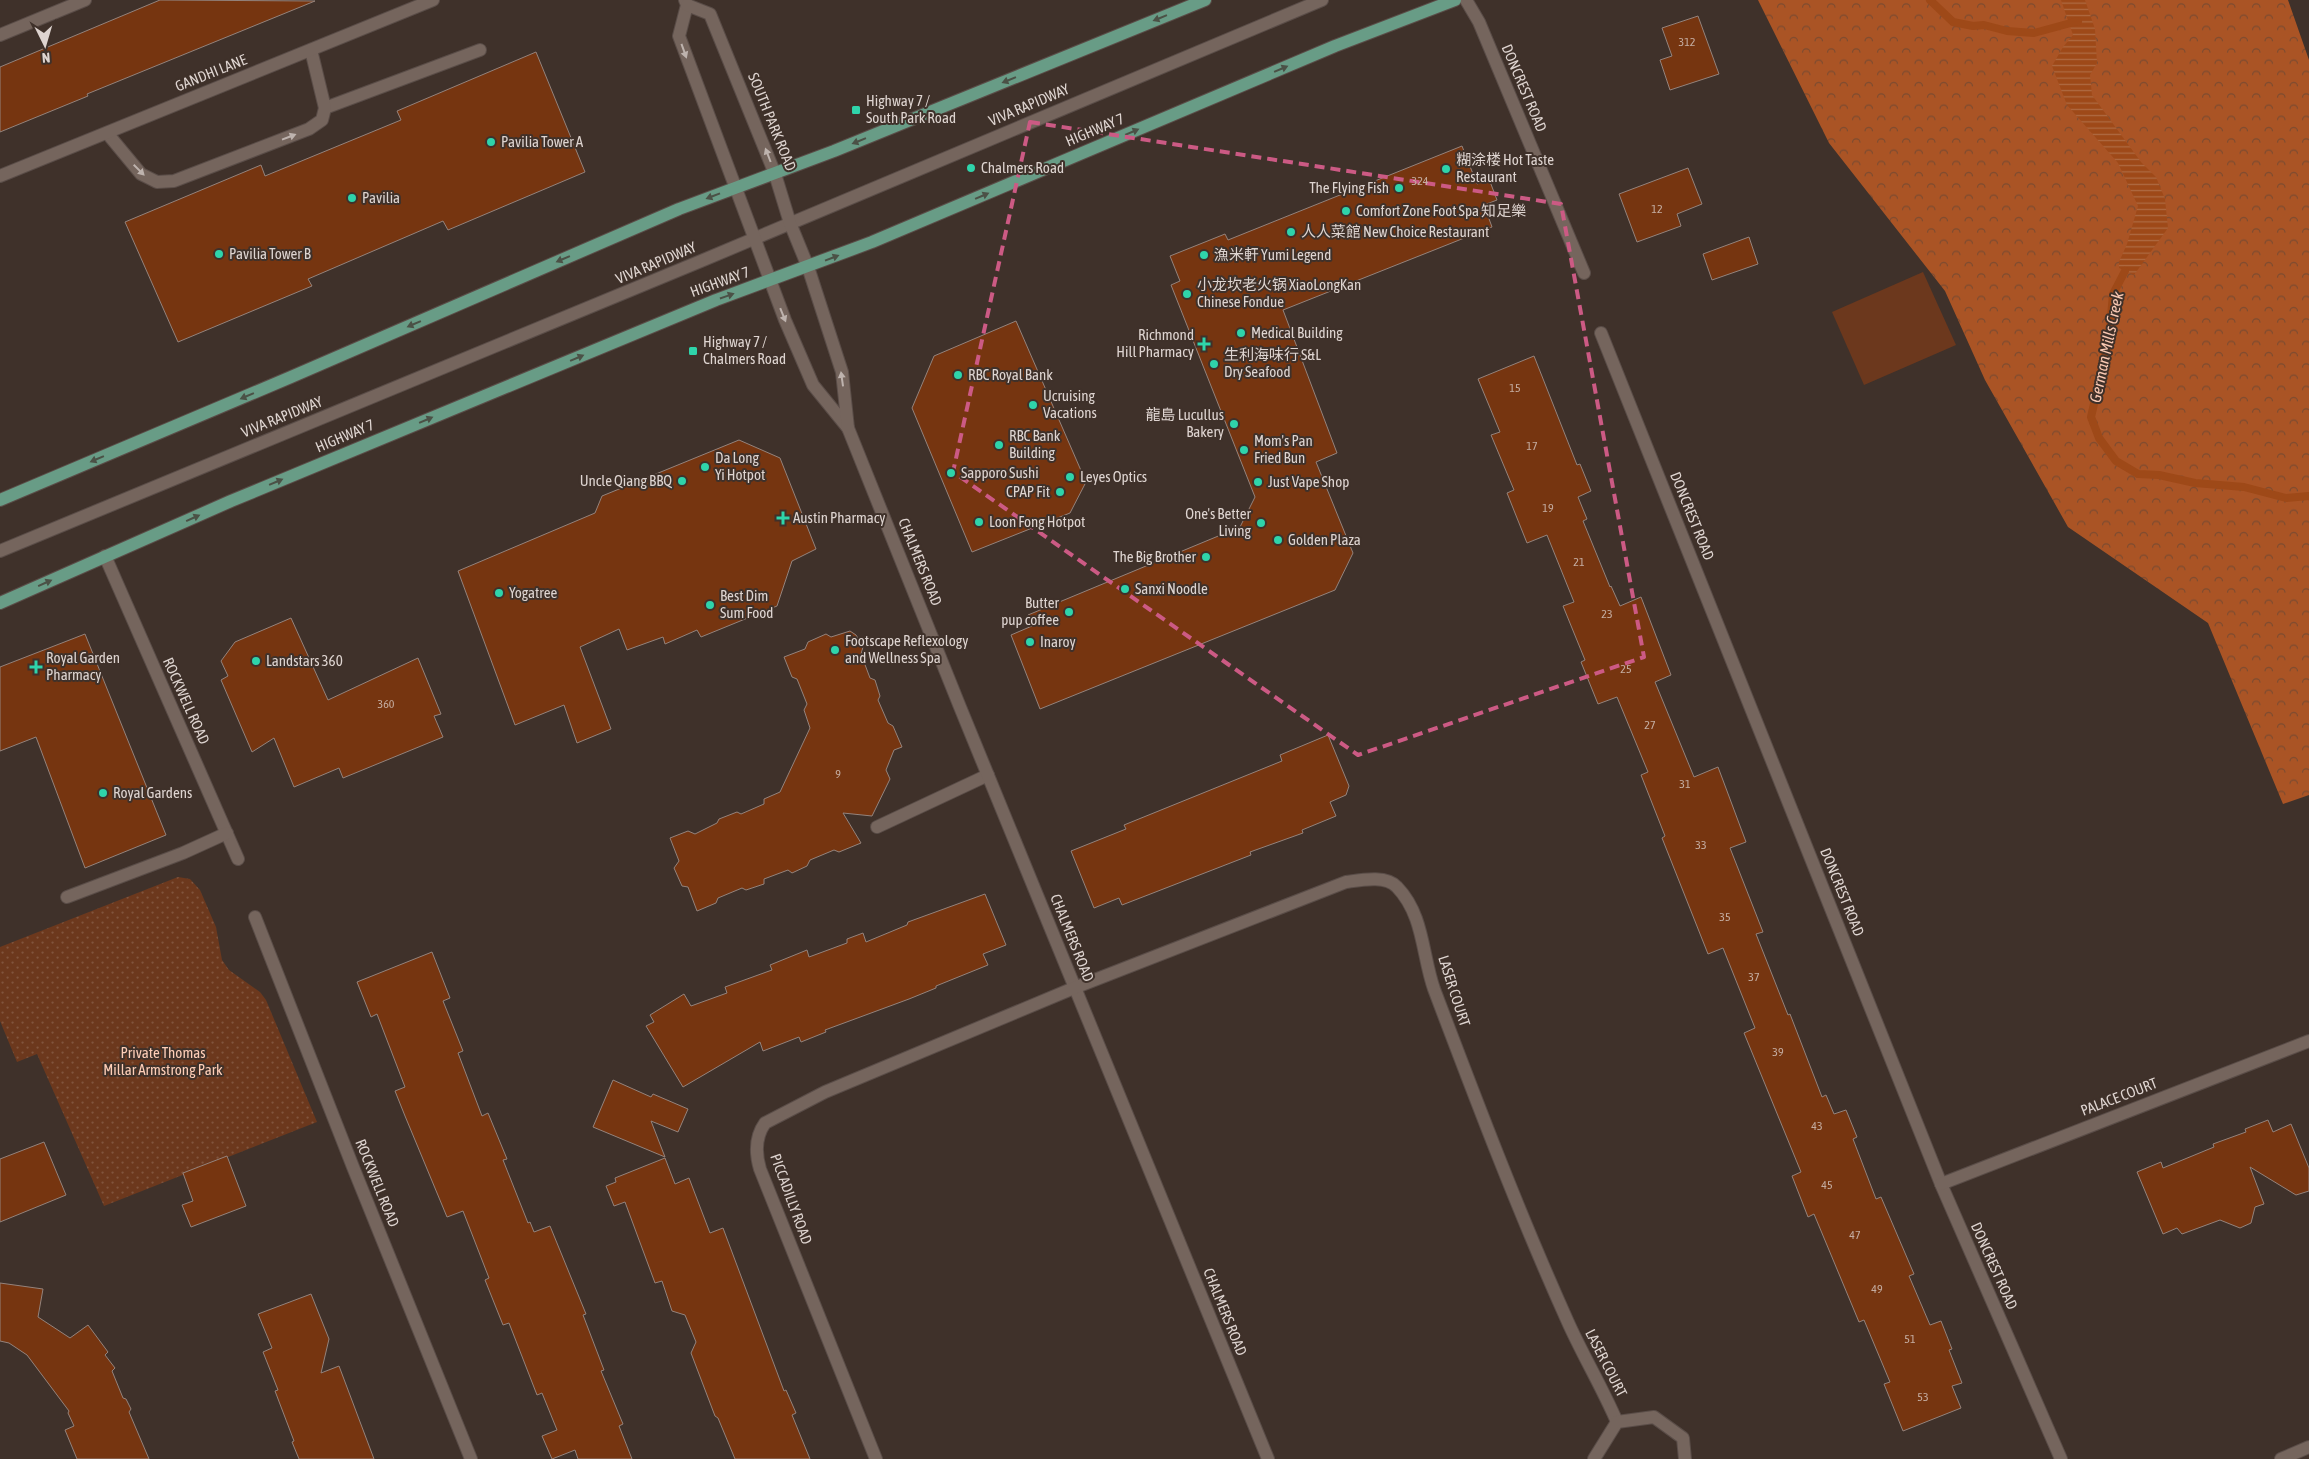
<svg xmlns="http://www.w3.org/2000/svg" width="2309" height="1459" font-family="'Asap Condensed','Noto Sans SC',sans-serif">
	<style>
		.grass { fill: #6c381d }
		.forest { fill: url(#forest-crowns) }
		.park { fill: url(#park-dots) }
		.water { fill: url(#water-rules) }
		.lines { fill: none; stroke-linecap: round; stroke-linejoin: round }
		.stream { stroke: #9e4918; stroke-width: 8 }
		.building { fill: #763510; stroke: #94837c }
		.service-casing { stroke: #5a4d48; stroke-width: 14 }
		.minor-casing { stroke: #5a4d48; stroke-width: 14 }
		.primary-casing { stroke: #5a4d48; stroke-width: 14 }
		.service { stroke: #75655d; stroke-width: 12 }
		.minor { stroke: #75655d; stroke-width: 12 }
		.primary { stroke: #689c86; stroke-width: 12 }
		.oneway { fill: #4b5146 }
		.oneway2 { fill: #beb3ae }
		.marked { fill: none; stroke: #cc5a84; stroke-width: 4; stroke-dasharray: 10 6; stroke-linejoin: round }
		.poi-dot { fill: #2fd4aa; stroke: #3f312a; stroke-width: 2 }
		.labels { text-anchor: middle; stroke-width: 4; stroke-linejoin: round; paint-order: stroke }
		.number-label { font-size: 12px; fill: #c4aca0 }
		.street-label { font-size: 15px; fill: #ded4d0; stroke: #3f312a }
		.poi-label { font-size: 15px; fill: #ded4d0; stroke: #3f312a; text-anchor: start }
		.park-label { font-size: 15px; fill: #feceb7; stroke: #3f312a }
		.water-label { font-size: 16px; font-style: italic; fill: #fac9b3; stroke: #3f312a }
	</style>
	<defs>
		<pattern id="forest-crowns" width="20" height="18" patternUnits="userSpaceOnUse" patternTransform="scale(1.25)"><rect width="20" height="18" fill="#aa5425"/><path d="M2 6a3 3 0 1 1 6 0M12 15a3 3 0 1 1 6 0" fill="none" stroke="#7c4b30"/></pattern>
		<pattern id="park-dots" width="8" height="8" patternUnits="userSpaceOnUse" patternTransform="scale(1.25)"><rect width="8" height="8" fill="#6c381d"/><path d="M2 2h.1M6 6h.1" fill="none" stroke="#81543d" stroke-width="1.8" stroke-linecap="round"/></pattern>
		<pattern id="water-rules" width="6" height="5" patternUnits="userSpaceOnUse" patternTransform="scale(1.25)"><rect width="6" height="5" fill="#9e4918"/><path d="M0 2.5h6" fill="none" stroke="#af6b43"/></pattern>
	</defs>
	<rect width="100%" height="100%" fill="#3f312a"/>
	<path class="grass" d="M 1923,272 L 1956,345 L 1864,385 L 1832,312 Z"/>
	<path class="forest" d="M 1758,0 L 2288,0 L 2309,60 L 2309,795 L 2283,804 L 2208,623 L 2068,527 L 1985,380 L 1945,291 L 1829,143 Z"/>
	<path class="park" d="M 178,877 L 190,879 L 200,890 L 216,927 L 222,960 L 229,970 L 260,992 L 266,1000 L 317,1122 L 104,1206 L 37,1054 L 17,1062 L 0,1021 L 0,947 Z"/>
	<path class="water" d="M 2061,0 L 2085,0 L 2095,29 L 2097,63 L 2090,75 L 2092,95 L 2141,162 L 2156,177 L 2165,199 L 2168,228 L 2134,275 L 2119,268 L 2119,262 L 2127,244 L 2138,206 L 2118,163 L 2067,105 L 2052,66 L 2063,47 L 2073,35 Z"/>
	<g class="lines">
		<g class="stream">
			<path d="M 1930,0 L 1953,22 L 1973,26 L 1984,25 L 2007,31 L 2034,33 L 2078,21"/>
			<path d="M 2125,271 L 2113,294 L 2109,339 L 2091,417 L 2099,438 L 2116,461 L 2138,474 L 2159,475 L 2195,483 L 2244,487 L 2286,498 L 2309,496"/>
		</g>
	</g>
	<g class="building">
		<path d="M 160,0 L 315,1 L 87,94 L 88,96 L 0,132 L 0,67 Z"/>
		<path d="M 1698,16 L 1719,74 L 1670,90 L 1660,60 L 1672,56 L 1662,28 Z"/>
		<path d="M 536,52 L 585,172 L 448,230 L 443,221 L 308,279 L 312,286 L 178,342 L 125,222 L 261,165 L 265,176 L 401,120 L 397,111 Z"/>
		<path d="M 1462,146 L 1477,184 L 1489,179 L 1497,200 L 1484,205 L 1492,227 L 1283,310 L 1337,453 L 1316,462 L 1353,553 L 1335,590 L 1040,709 L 1011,635 L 1032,626 L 1028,615 L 1240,527 L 1255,497 L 1171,285 L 1180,281 L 1170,256 L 1225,234 L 1228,240 Z"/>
		<path d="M 1688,168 L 1702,204 L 1677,214 L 1681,226 L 1637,242 L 1619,194 Z"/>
		<path d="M 1749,237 L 1758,264 L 1712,280 L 1703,254 Z"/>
		<path d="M 1016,321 L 1086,482 L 1070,513 L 972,552 L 912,408 L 934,356 Z"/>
		<path d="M 1534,356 L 1577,465 L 1580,464 L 1591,491 L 1578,497 L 1587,519 L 1583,521 L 1610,587 L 1611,586 L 1620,606 L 1641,597 L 1671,675 L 1655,682 L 1694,777 L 1718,767 L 1727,791 L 1746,842 L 1730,848 L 1763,932 L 1756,934 L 1788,1015 L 1790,1014 L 1822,1097 L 1826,1095 L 1834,1114 L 1846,1110 L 1857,1137 L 1853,1139 L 1876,1199 L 1881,1197 L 1914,1274 L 1909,1276 L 1930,1325 L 1941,1321 L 1952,1349 L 1949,1350 L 1962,1383 L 1952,1386 L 1961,1408 L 1903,1431 L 1884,1384 L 1890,1382 L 1864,1320 L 1859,1322 L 1814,1214 L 1808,1217 L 1792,1176 L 1801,1172 L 1744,1033 L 1755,1028 L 1723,948 L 1708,954 L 1662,838 L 1665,836 L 1641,775 L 1648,772 L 1617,697 L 1598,704 L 1581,662 L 1585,660 L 1563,606 L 1574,602 L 1547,535 L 1527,543 L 1507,493 L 1514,490 L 1491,435 L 1500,432 L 1478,379 Z"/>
		<path d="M 739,440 L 780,458 L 816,549 L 792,561 L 777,606 L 701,637 L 697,630 L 665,644 L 663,637 L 627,650 L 619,629 L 580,647 L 611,729 L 577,743 L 564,705 L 515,725 L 458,571 L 595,513 L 602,496 Z"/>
		<path d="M 291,618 L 328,700 L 418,658 L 441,714 L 434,716 L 443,737 L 343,778 L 339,768 L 294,787 L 274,738 L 252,752 L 221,680 L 228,676 L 221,661 L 235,642 Z"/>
		<path d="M 850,631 L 856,635 L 863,647 L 861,654 L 870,678 L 875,680 L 880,696 L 878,700 L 888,723 L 893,726 L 902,747 L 894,750 L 886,770 L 890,779 L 872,816 L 843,813 L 861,843 L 839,852 L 834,850 L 810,860 L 807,866 L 792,873 L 788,870 L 764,879 L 764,884 L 746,890 L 742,888 L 718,898 L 716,903 L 697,911 L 688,887 L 682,886 L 674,868 L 679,861 L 670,838 L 688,831 L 695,834 L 717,823 L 719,819 L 737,812 L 741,814 L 764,804 L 764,799 L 780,792 L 810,728 L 804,710 L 807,704 L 797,679 L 792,677 L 784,657 L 805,649 L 808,642 L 826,634 L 831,637 Z"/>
		<path d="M 85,634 L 166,835 L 85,868 L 36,737 L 0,751 L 0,667 Z"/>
		<path d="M 1328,735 L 1349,786 L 1346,795 L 1330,802 L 1336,816 L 1302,830 L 1303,833 L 1250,852 L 1251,855 L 1122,905 L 1119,898 L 1094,908 L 1071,851 L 1126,829 L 1124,825 L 1282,761 L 1280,755 Z"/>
		<path d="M 985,894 L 1006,945 L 983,954 L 988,965 L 936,986 L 936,988 L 909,999 L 825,1030 L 826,1032 L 801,1042 L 799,1037 L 763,1051 L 760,1042 L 683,1087 L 646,1026 L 654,1022 L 650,1015 L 684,994 L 691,1006 L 727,993 L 725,987 L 772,970 L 770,965 L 807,950 L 809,957 L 847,943 L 847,939 L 863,933 L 866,942 L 907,925 L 908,922 Z"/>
		<path d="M 432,952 L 450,998 L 443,1001 L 463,1051 L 458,1053 L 482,1116 L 488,1113 L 507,1159 L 503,1160 L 528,1223 L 530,1222 L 534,1232 L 550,1226 L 586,1314 L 583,1315 L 604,1370 L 601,1371 L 623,1424 L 619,1426 L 632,1459 L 578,1459 L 575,1450 L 552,1459 L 542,1436 L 557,1430 L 542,1393 L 537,1395 L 509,1323 L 503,1325 L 485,1280 L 489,1278 L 463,1211 L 447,1217 L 405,1116 L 395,1091 L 405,1087 L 377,1014 L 371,1017 L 357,982 Z"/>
		<path d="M 613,1080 L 651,1097 L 653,1094 L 688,1109 L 678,1132 L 651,1121 L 665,1157 L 593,1127 Z"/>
		<path d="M 2268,1120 L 2273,1132 L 2291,1124 L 2309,1168 L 2309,1191 L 2296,1195 L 2250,1167 L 2264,1204 L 2255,1207 L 2251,1223 L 2240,1228 L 2220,1220 L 2182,1234 L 2177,1228 L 2163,1234 L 2137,1172 L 2161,1162 L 2163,1168 L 2214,1147 L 2213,1144 L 2246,1132 L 2245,1129 Z"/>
		<path d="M 44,1142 L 66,1195 L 0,1222 L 0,1159 Z"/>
		<path d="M 227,1156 L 246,1206 L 191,1227 L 182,1205 L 193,1201 L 183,1173 Z"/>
		<path d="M 665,1158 L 675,1184 L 689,1178 L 710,1233 L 723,1228 L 784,1391 L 786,1390 L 796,1413 L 792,1415 L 810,1459 L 735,1459 L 718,1418 L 715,1416 L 691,1353 L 696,1342 L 685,1315 L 672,1311 L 662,1281 L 655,1283 L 625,1202 L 614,1206 L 606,1186 L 616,1182 L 615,1178 Z"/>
		<path d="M 0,1283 L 43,1289 L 38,1317 L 70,1338 L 88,1325 L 108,1352 L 105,1355 L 115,1368 L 112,1371 L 123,1398 L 126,1399 L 131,1409 L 129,1412 L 149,1459 L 77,1459 L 65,1430 L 74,1426 L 68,1413 L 69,1411 L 27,1355 L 9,1343 L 0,1341 Z"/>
		<path d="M 311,1294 L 329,1339 L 321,1373 L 339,1366 L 374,1459 L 299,1459 L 292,1442 L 294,1441 L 275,1391 L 278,1390 L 263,1352 L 272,1348 L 258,1314 Z"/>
	</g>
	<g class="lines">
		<defs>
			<g id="service">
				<path d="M 0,35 L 85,0"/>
				<path d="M 0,551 L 701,261 L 1322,0"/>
				<path d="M 877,827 L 988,775"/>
			</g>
			<g id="minor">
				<path d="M 685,0 L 687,5 L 679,36 L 785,320 L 813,385 L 848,428"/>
				<path d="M 1466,0 L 1479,22 L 1584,273"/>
				<path d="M 687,5 L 710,14 L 775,174 L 790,223 L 808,267 L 842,372 L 848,428 L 960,707 L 1268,1459"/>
				<path d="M 325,108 L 480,50"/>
				<path d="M 107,133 L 141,174 L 157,182 L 174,181 L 309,129 L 322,120 L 325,108 L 311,50"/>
				<path d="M 0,176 L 433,0"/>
				<path d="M 1601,333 L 1941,1184 L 2061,1459"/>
				<path d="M 105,556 L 238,859"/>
				<path d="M 67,897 L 183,853 L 227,833"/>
				<path d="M 255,917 L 353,1167 L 471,1459"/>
				<path d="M 1941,1184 L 2309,1041"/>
				<path d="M 876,1459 L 760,1169 C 755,1152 755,1137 765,1123 L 825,1092 L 1074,988 L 1346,882 C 1361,880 1386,875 1397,887 C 1424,915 1422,955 1434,989 C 1476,1100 1518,1211 1567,1320 C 1582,1354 1602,1387 1617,1422"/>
				<path d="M 1594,1459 L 1617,1422 L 1654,1417 L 1683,1438 L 1685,1459"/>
				<path d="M 2281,1459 L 2309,1447"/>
			</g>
			<g id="primary">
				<path d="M 0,500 L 291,377 L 679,209 L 834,151 L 1205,0"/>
				<path d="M 0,603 L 231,501 L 716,300 L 872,242 L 1335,46 L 1455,0"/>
			</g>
		</defs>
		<use href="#service" class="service-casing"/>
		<use href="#minor" class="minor-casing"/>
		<use href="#primary" class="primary-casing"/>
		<use href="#service" class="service"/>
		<use href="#minor" class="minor"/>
		<use href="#primary" class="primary"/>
	</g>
	<defs><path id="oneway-solid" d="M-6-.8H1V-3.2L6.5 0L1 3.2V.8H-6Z" transform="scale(1.25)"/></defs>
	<g class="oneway">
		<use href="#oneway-solid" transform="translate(1160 18) rotate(158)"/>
		<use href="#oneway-solid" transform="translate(1281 69) rotate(-23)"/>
		<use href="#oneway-solid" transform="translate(1009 80) rotate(158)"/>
		<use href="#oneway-solid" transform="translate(1132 132) rotate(-23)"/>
		<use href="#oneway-solid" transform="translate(859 141) rotate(158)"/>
		<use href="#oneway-solid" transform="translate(713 196) rotate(159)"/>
		<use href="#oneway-solid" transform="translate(982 196) rotate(-23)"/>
		<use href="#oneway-solid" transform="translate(832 258) rotate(-21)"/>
		<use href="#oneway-solid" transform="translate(563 259) rotate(157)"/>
		<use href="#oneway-solid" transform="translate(727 296) rotate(-19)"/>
		<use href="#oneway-solid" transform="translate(414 324) rotate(157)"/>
		<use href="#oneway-solid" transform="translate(577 358) rotate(-23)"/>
		<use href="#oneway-solid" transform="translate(247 396) rotate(157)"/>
		<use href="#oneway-solid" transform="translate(426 420) rotate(-23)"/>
		<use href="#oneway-solid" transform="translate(97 459) rotate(157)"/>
		<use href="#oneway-solid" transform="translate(276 482) rotate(-23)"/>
		<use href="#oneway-solid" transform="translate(193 518) rotate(-24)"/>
		<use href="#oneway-solid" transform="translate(45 583) rotate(-24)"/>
	</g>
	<g class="oneway2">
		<use href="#oneway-solid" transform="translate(684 51) rotate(70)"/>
		<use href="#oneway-solid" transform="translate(289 137) rotate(-21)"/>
		<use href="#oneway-solid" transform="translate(768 155) rotate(-111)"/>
		<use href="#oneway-solid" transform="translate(139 170) rotate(45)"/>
		<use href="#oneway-solid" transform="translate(783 315) rotate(68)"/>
		<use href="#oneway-solid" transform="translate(842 379) rotate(-98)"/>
	</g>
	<path class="marked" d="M 1030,122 L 1561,204 L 1644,657 L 1358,755 L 953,472 Z"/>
	<g class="poi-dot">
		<rect x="851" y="105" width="10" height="10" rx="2.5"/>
		<circle cx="491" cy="142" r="5"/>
		<circle cx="971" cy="168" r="5"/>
		<circle cx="1446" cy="169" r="5"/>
		<circle cx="1399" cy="188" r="5"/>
		<circle cx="352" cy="198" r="5"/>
		<circle cx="1346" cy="211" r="5"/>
		<circle cx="1291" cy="232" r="5"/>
		<circle cx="219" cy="254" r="5"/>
		<circle cx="1204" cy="255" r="5"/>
		<circle cx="1187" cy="294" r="5"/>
		<circle cx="1241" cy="333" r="5"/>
		<path d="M1201.5 336.5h5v5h5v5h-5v5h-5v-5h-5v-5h5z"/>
		<rect x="688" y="346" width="10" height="10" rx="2.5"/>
		<circle cx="1214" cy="364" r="5"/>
		<circle cx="958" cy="375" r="5"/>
		<circle cx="1033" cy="405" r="5"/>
		<circle cx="1234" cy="424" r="5"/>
		<circle cx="999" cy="445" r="5"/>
		<circle cx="1244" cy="450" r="5"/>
		<circle cx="705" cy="467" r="5"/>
		<circle cx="951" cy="473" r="5"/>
		<circle cx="1070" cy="477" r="5"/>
		<circle cx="682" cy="481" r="5"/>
		<circle cx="1258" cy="482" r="5"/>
		<circle cx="1060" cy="492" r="5"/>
		<path d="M780.5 510.5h5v5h5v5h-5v5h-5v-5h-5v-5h5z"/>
		<circle cx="979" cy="522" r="5"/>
		<circle cx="1261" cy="523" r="5"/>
		<circle cx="1278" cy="540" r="5"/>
		<circle cx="1206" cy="557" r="5"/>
		<circle cx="1125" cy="589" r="5"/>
		<circle cx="499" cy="593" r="5"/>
		<circle cx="710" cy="605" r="5"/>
		<circle cx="1069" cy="612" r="5"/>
		<circle cx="1030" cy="642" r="5"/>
		<circle cx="835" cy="650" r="5"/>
		<circle cx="256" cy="661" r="5"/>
		<path d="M33.5 659.5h5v5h5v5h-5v5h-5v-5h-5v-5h5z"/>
		<circle cx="103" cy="793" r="5"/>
	</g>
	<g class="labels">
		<g class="number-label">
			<text x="1687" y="46">312</text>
			<text x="1420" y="185">324</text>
			<text x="1657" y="213">12</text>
			<text x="1515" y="392">15</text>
			<text x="1532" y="450">17</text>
			<text x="1548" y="512">19</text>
			<text x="1579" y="566">21</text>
			<text x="1607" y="618">23</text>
			<text x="1626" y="673">25</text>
			<text x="386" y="708">360</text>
			<text x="1650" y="729">27</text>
			<text x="838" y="778">9</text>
			<text x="1685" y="788">31</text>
			<text x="1701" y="849">33</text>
			<text x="1725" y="921">35</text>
			<text x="1754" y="981">37</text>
			<text x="1778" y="1056">39</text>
			<text x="1817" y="1130">43</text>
			<text x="1827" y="1189">45</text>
			<text x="1855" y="1239">47</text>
			<text x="1877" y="1293">49</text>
			<text x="1910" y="1343">51</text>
			<text x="1923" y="1401">53</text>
		</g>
		<g class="street-label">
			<text transform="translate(211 73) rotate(-22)" y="5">GANDHI LANE</text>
			<text transform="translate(1524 88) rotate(67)" y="5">DONCREST ROAD</text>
			<text transform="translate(1029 105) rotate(-23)" y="5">VIVA RAPIDWAY</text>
			<text transform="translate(772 122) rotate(68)" y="5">SOUTH PARK ROAD</text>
			<text transform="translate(1095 130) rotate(-23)" y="5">HIGHWAY 7</text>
			<text transform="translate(656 263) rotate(-23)" y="5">VIVA RAPIDWAY</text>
			<text transform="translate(720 282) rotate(-20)" y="5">HIGHWAY 7</text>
			<text transform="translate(282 417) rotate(-22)" y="5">VIVA RAPIDWAY</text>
			<text transform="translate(345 436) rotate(-23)" y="5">HIGHWAY 7</text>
			<text transform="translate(1692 516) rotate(68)" y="5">DONCREST ROAD</text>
			<text transform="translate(920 562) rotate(68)" y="5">CHALMERS ROAD</text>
			<text transform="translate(186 701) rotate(66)" y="5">ROCKWELL ROAD</text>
			<text transform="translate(1842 892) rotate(68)" y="5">DONCREST ROAD</text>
			<text transform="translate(1072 938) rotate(68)" y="5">CHALMERS ROAD</text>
			<text transform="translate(1454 991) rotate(72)" y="5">LASER COURT</text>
			<text transform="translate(2119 1097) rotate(-21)" y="5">PALACE COURT</text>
			<text transform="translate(377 1183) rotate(68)" y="5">ROCKWELL ROAD</text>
			<text transform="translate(791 1199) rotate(70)" y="5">PICCADILLY ROAD</text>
			<text transform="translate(1994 1266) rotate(66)" y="5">DONCREST ROAD</text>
			<text transform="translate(1225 1312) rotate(68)" y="5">CHALMERS ROAD</text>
			<text transform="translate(1606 1363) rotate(63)" y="5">LASER COURT</text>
		</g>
		<g class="poi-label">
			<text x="866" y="106">Highway 7 /<tspan x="866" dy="17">South Park Road</tspan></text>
			<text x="501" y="147">Pavilia Tower A</text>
			<text x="1456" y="165">糊涂楼 Hot Taste<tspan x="1456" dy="17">Restaurant</tspan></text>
			<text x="981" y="173">Chalmers Road</text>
			<text x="1389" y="193" text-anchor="end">The Flying Fish</text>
			<text x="362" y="203">Pavilia</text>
			<text x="1356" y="216">Comfort Zone Foot Spa 知足樂</text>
			<text x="1301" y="237">人人菜館 New Choice Restaurant</text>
			<text x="229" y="259">Pavilia Tower B</text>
			<text x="1214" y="260">漁米軒 Yumi Legend</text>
			<text x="1197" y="290">小龙坎老火锅 XiaoLongKan<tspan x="1197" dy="17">Chinese Fondue</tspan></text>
			<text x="1251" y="338">Medical Building</text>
			<text x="1194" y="340" text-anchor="end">Richmond<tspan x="1194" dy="17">Hill Pharmacy</tspan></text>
			<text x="703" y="347">Highway 7 /<tspan x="703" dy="17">Chalmers Road</tspan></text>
			<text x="1224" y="360">生利海味行 S&amp;L<tspan x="1224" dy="17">Dry Seafood</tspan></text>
			<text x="968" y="380">RBC Royal Bank</text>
			<text x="1043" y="401">Ucruising<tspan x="1043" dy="17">Vacations</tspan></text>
			<text x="1224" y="420" text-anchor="end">龍島 Lucullus<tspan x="1224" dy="17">Bakery</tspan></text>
			<text x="1009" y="441">RBC Bank<tspan x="1009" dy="17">Building</tspan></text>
			<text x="1254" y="446">Mom's Pan<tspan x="1254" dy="17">Fried Bun</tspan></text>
			<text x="715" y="463">Da Long<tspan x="715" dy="17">Yi Hotpot</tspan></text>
			<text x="961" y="478">Sapporo Sushi</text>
			<text x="1080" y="482">Leyes Optics</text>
			<text x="672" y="486" text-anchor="end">Uncle Qiang BBQ</text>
			<text x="1268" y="487">Just Vape Shop</text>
			<text x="1050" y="497" text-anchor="end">CPAP Fit</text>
			<text x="1251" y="519" text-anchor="end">One's Better<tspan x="1251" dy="17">Living</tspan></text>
			<text x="793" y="523">Austin Pharmacy</text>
			<text x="989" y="527">Loon Fong Hotpot</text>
			<text x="1288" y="545">Golden Plaza</text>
			<text x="1196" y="562" text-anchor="end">The Big Brother</text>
			<text x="1135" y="594">Sanxi Noodle</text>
			<text x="509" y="598">Yogatree</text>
			<text x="720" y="601">Best Dim<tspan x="720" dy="17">Sum Food</tspan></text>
			<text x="1059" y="608" text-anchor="end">Butter<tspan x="1059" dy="17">pup coffee</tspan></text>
			<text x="845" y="646">Footscape Reflexology<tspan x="845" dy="17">and Wellness Spa</tspan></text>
			<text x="1040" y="647">Inaroy</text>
			<text x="46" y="663">Royal Garden<tspan x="46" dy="17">Pharmacy</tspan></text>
			<text x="266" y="666">Landstars 360</text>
			<text x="113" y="798">Royal Gardens</text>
		</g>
		<g class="park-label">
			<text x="163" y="1058">Private Thomas<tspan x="163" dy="17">Millar Armstrong Park</tspan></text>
		</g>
		<g class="water-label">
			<text transform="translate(2106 347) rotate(-78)" y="6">German Mills Creek</text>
		</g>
	</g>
	<g transform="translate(45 45) rotate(175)" stroke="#3f312a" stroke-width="4" paint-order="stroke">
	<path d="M0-4L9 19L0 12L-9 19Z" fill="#ded4d0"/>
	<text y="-8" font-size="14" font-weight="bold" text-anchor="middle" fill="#ded4d0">N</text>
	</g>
</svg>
